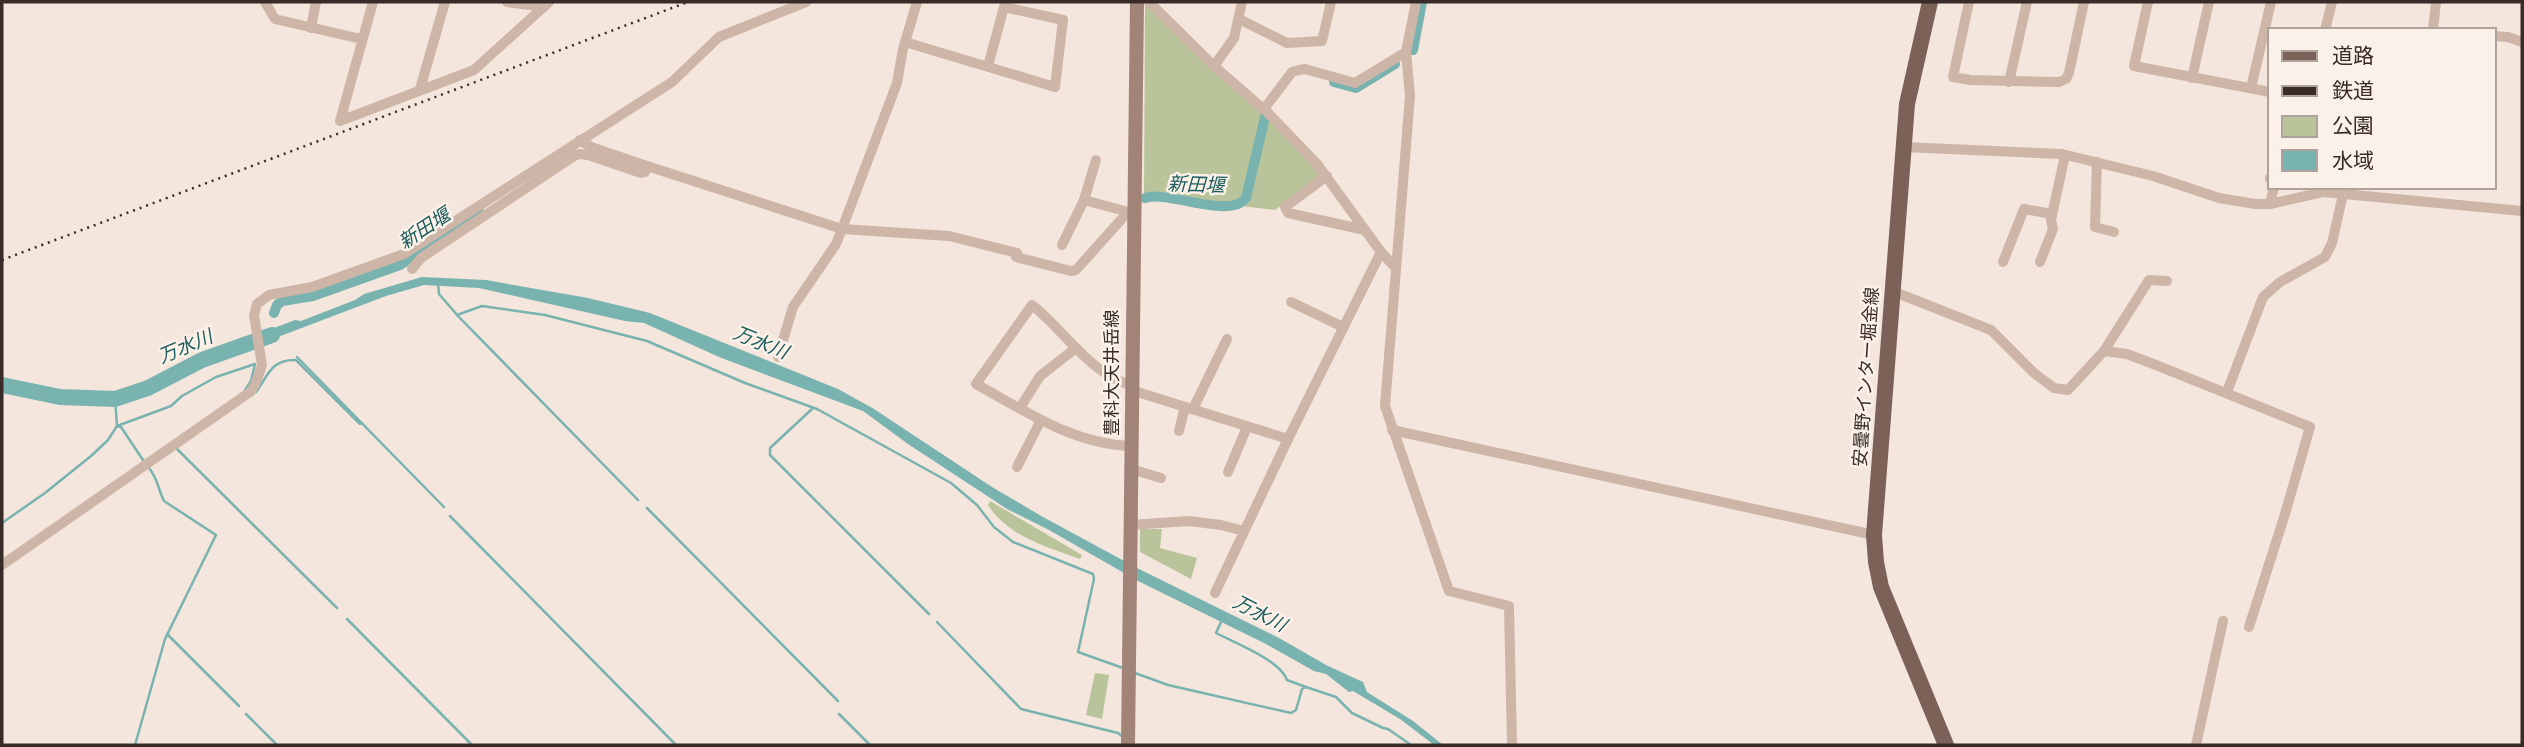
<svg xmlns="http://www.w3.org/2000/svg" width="2524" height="747" font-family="'Fira Sans Condensed','Noto Sans JP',sans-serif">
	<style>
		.green { fill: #bac49b }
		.water { fill: #79b3b0 }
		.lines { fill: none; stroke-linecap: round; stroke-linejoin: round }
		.stream { stroke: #79b3b0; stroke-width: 2.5 }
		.canal { stroke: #79b3b0; stroke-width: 10 }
		.river { stroke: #79b3b0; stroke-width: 16 }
		.street { stroke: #cdb5a7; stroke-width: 10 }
		.secondary { stroke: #a18378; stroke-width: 14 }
		.primary { stroke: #7b6158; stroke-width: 16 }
		.rail { stroke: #392c28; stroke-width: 2.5; stroke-dasharray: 2 5; stroke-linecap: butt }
		.labels { text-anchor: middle; stroke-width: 5; stroke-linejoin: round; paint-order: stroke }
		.street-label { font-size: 18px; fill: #392c28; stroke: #fbf1e9 }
		.water-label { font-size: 19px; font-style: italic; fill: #1b5d5c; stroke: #fbf1e9 }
	</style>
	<rect width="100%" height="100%" fill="#f4e6dc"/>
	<g class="green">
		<path d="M 1145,2 L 1264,113 L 1322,174 L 1275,210 L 1144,194 Z"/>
		<path d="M 990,501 L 1082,555 L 1080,559 C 1045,546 1009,537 988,505 Z"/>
		<path d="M 1140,529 L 1162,529 L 1160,548 L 1197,558 L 1191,579 L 1140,552 Z"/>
		<path d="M 1095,673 L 1109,675 L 1102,719 L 1086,715 Z"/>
	</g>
	<path class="water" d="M 422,277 L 486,280 L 588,298 L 650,313 L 838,389 L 874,409 L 992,487 L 1043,517 L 1139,569 L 1279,638 L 1328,666 L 1363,682 L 1367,692 L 1413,721 L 1443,745 L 1434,745 L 1400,719 L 1353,691 L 1349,692 L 1326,674 L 1314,671 L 1266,644 L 1138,581 L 1049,530 L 1007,509 L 908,444 L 863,411 L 719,357 L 644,323 L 625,321 L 479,288 L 424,285 L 386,296 L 262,343 L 261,333 L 295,320 L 301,321 L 355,300 L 364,294 Z"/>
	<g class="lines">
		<g class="stream">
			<path d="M 438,283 L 439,294 L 458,316 L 638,500"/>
			<path d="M 457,315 L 482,306 L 545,315 L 647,341 L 745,383 L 817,409 L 951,483 L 977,505 L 994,527 L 1013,542 L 1093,574 L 1094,579 L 1078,652 L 1123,668"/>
			<path d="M 297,357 L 444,507"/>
			<path d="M 256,392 C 268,376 271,359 296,360 L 360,424 L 362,423"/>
			<path d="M 115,399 L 117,426 L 121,427 L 145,463"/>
			<path d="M 812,409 L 770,448 L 770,455 L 929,614"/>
			<path d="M 176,448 L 337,608"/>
			<path d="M 647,508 L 838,701"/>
			<path d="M 450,516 L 676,745"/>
			<path d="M 2,523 L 45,493 L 91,456 L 108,440 L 117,426 L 171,406 L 182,396 L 216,377 L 255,364 L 251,381 L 245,390"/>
			<path d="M 347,619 L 472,745"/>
			<path d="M 937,622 L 1021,709 L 1118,733 L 1123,737"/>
			<path d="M 1221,622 L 1216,633 C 1235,643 1280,660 1287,680 L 1306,687"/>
			<path d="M 167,634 L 239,706"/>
			<path d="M 1135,673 L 1168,685 L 1291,713 L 1296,710 L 1302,689 L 1306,687 L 1336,697 L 1352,713 L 1383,728 L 1388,729 L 1411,745"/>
			<path d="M 246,714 L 277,745"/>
			<path d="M 839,714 L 870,745"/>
			<path d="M 135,745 L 165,639 L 216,535 L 164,501 C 158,489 158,479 149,468"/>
		</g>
		<g class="canal">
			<path d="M 1413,50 L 1422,2"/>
			<path d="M 1334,82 L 1356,88 L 1395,64"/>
			<path d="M 1145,198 C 1168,190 1229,220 1246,198 L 1265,117"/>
			<path d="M 274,313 L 277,305 L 282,301 L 313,296 L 400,265 L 480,213"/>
		</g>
		<path class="river" d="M 2,385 L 60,397 L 115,399 L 148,388 L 202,360 L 272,335"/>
		<g class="street">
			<path d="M 265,2 L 275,19 L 361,39"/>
			<path d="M 373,2 L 340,121 L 474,70 L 549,2"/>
			<path d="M 507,2 L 544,7"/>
			<path d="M 1149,2 L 1214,66 L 1268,113 L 1317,164 L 1381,252 L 1395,267"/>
			<path d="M 1416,2 L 1406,52 L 1410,96 L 1385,406 L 1449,591 L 1509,606 L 1512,745"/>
			<path d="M 1969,2 L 1953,77 L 1970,80 L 2059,82 L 2066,79 L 2069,73 L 2084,2"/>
			<path d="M 2148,2 L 2134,66 L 2270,92"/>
			<path d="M 1239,19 L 1287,43 L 1322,41 L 1331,2"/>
			<path d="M 311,28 L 316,2"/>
			<path d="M 2325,30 L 2332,2"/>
			<path d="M 2433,30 L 2436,2"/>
			<path d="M 2494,36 L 2508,37 L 2522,42"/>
			<path d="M 905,42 L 1055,87 L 1063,20 L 1004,7 L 988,66"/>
			<path d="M 1214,66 L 1234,38 L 1242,2"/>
			<path d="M 2192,78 L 2209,2"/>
			<path d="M 2009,82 L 2027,2"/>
			<path d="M 2251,88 L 2271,2"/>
			<path d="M 420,89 L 445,2"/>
			<path d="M 1264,109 L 1292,72 L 1299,70 L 1305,69 L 1355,83 L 1406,52"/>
			<path d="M 580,140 L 591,147 L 647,166 L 842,229 L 949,236 L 1017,253 L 1016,257 L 1071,271 L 1076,270 L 1127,213"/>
			<path d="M 1903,147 L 2062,154 L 2153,176 L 2219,198 L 2255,204 L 2270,204 L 2323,192 L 2522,211"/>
			<path d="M 2097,162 L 2095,227 L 2114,232"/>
			<path d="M 1327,176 L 1285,207 L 1288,213 L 1365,230"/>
			<path d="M 2270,178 L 2270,179"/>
			<path d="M 1084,200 L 1132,213"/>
			<path d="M 2270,204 L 2274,187"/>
			<path d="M 1062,245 L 1084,200 L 1096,160"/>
			<path d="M 2003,262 L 2024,209 L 2052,214"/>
			<path d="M 2040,262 L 2053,229 L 2051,220 L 2065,155"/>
			<path d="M 412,269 L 421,258 L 574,156 L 580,154 L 588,155 L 641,173 L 645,172 L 647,166"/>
			<path d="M 1892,291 L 1991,330 L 2034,373 L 2054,388 L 2068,390 L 2104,351 L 2127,354 L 2156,365 L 2310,427 L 2285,514 L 2249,627"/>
			<path d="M 1291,302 L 1343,327"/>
			<path d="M 2104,351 L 2149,280 L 2167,281"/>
			<path d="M 778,357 L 793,307 L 836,244 L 842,229 L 897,83 L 903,49 L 917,2"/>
			<path d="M 1131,390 L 1288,439"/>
			<path d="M 2227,392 L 2263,297 L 2280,282 L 2325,257 L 2332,243 L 2344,190"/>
			<path d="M 1020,408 L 1040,376 L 1076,348"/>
			<path d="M 1193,409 L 1227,339"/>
			<path d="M 1392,430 L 1874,535"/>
			<path d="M 1179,431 L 1185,407"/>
			<path d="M 1131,446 C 1073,444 1025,411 976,384 L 1032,305 C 1064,330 1090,374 1131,385"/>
			<path d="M 1017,467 L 1041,420"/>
			<path d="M 1131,469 L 1161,478"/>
			<path d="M 1228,472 L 1247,427"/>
			<path d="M 1130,525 L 1189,521 L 1221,525 L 1244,531"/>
			<path d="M 2,565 L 250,392 L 255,385 L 262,365 L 254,315 L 257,304 L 269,295 L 312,287 L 404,254 L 672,82 L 719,37 L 806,2"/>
			<path d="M 1215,593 L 1288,439 L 1381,252"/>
			<path d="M 2196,745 L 2223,621"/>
		</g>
		<path class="secondary" d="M 1128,745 L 1137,2"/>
		<path class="primary" d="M 1930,2 L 1907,104 L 1874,535 L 1876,562 L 1881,587 L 1946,745"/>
		<path class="rail" d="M 2,260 L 688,2"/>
	</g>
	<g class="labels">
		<g class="street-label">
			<text transform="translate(1112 373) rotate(-90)" y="6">豊科大天井岳線</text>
			<text transform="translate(1866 377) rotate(-86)" y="6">安曇野インター堀金線</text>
		</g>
		<g class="water-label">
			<text transform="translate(1196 184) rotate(2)" y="7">新田堰</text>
			<text transform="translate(424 228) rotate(-33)" y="7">新田堰</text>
			<text transform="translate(761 342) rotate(22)" y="7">万水川</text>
			<text transform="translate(185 346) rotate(-23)" y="7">万水川</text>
			<text transform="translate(1260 613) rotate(27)" y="7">万水川</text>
		</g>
	</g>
	<rect width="2524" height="747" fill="none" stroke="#392c28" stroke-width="7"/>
	<rect x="2268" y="28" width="228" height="161" fill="#fbf1e9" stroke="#ada29c" stroke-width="2"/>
	<rect x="2282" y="51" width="35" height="10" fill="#7b6158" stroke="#ada29c" stroke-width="2"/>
	<text x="2332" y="63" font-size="21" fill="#392c28">道路</text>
	<rect x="2282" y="86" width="35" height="10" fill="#392c28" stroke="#ada29c" stroke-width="2"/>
	<text x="2332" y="98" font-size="21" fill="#392c28">鉄道</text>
	<rect x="2282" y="116" width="35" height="21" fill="#bac49b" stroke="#ada29c" stroke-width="2"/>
	<text x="2332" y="133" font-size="21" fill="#392c28">公園</text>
	<rect x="2282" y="150" width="35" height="21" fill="#79b3b0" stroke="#ada29c" stroke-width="2"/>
	<text x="2332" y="168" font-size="21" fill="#392c28">水域</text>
</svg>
